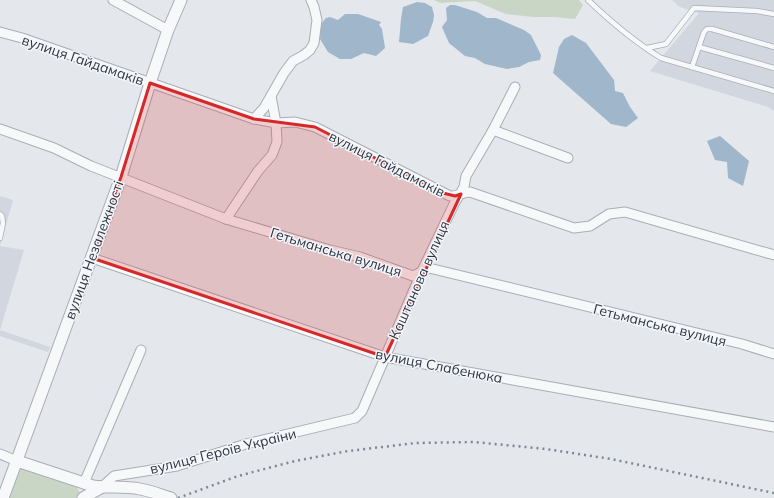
<svg xmlns="http://www.w3.org/2000/svg" width="774" height="498" font-family="Mulish,sans-serif">
	<style>
		.built { fill: #d2d6de }
		.green { fill: #cad6c5 }
		.water { fill: #9fb6cb }
		.lines { fill: none; stroke-linecap: round; stroke-linejoin: round }
		.service-casing { stroke: #a9aeb6; stroke-width: 6 }
		.minor-casing { stroke: #a9aeb6; stroke-width: 11 }
		.tertiary-casing { stroke: #a9aeb6; stroke-width: 13 }
		.service { stroke: #f7f8fa; stroke-width: 4.5 }
		.minor { stroke: #f7f8fa; stroke-width: 9 }
		.tertiary { stroke: #f7f8fa; stroke-width: 11 }
		.rail { stroke: #7d8796; stroke-width: 2.5; stroke-dasharray: 2 4; stroke-linecap: butt }
		.marked { fill: #d62828; fill-opacity: 0.2; stroke: #d62828; stroke-width: 3; stroke-linejoin: round }
		.labels { text-anchor: middle; stroke-width: 3; stroke-linejoin: round; paint-order: stroke }
		.street-label { font-size: 14px; fill: #2b3544; stroke: #f4f6f9 }
	</style>
	<rect width="100%" height="100%" fill="#e4e7ec"/>
	<g class="built">
		<path d="M 672,0 L 774,0 L 774,111 L 768,107 L 650,71 L 699,13 L 680,7 Z"/>
		<path d="M 0,196 L 13,200 L 0,246 L 24,250 L 0,330 Z"/>
		<path d="M 0,330 L 50,347 L 48,352 L 0,336 Z"/>
	</g>
	<g class="green">
		<path d="M 434,0 L 579,0 L 583,5 L 575,19 L 555,17 L 533,17 L 506,14 L 475,1 L 440,3 Z"/>
		<path d="M 20,467 L 76,486 L 80,493 L 79,495 L 76,498 L 8,498 Z"/>
	</g>
	<g class="water">
		<path d="M 417,2 L 425,3 L 432,7 L 434,15 L 433,22 L 428,36 L 413,44 L 399,42 L 401,19 L 403,7 Z"/>
		<path d="M 450,5 L 455,5 L 477,12 L 487,18 L 496,18 L 524,30 L 531,35 L 541,55 L 540,60 L 529,62 L 519,67 L 507,69 L 485,64 L 475,58 L 465,56 L 449,43 L 442,27 L 447,20 L 446,8 Z"/>
		<path d="M 345,14 L 358,14 L 381,22 L 379,25 L 382,29 L 385,48 L 376,56 L 364,53 L 351,59 L 340,59 L 328,52 L 320,39 L 321,24 L 326,18 L 330,17 L 338,20 Z"/>
		<path d="M 572,35 L 586,43 L 614,80 L 615,91 L 623,93 L 630,107 L 638,118 L 626,127 L 611,124 L 553,73 L 559,47 L 564,39 Z"/>
		<path d="M 720,136 L 749,161 L 743,186 L 728,178 L 727,162 L 715,160 L 707,141 Z"/>
	</g>
	<g class="lines">
		<defs>
			<g id="service">
				<path d="M 588,0 C 610,21 635,42 661,58 L 774,91"/>
				<path d="M 699,47 L 774,68"/>
				<path d="M 647,48 L 666,44 L 694,8 L 757,11 L 774,14"/>
				<path d="M 692,67 L 704,32 L 707,29 L 712,29 L 774,47"/>
				<path d="M 0,214 L 2,216 L 3,223 L 0,238"/>
			</g>
			<g id="minor">
				<path d="M 113,0 L 168,30"/>
				<path d="M 0,32 L 22,38 L 254,119 L 276,123 L 295,122 L 315,127 L 450,196 C 457,197 463,192 470,192 L 574,228 L 590,226 L 609,214 L 625,212 L 774,255"/>
				<path d="M 254,119 L 264,108 L 284,73 L 293,61 L 304,55 L 310,50 L 314,43 L 317,20 L 314,7 L 311,0"/>
				<path d="M 0,129 L 54,148 L 91,166 L 226,219 L 330,250 L 360,257 L 413,276 L 429,268 L 742,344 L 774,354"/>
				<path d="M 493,130 L 568,158"/>
				<path d="M 226,219 L 258,171 L 272,155 L 277,142 L 276,123 L 271,96"/>
				<path d="M 92,258 L 385,357 L 774,427"/>
				<path d="M 0,454 L 17,461"/>
				<path d="M 84,483 L 141,350"/>
				<path d="M 102,487 L 114,476 L 177,466 L 246,444 L 355,418 L 362,411 L 422,271 L 454,204 L 464,187 L 466,176 L 493,130 L 515,87"/>
			</g>
			<g id="tertiary">
				<path d="M 17,461 L 93,486 C 108,488 125,486 140,489 C 151,491 161,495 171,498"/>
				<path d="M 3,498 L 121,177 L 150,83 L 168,30 L 181,0"/>
				<path d="M 83,498 L 102,487"/>
			</g>
		</defs>
		<use href="#service" class="service-casing"/>
		<use href="#minor" class="minor-casing"/>
		<use href="#tertiary" class="tertiary-casing"/>
		<use href="#service" class="service"/>
		<use href="#minor" class="minor"/>
		<use href="#tertiary" class="tertiary"/>
		<path class="rail" d="M 178,498 L 238,476 L 295,461 L 348,451 L 416,443 L 474,442 L 546,449 L 611,459 L 774,493"/>
	</g>
	<path class="marked" d="M 150,83 L 254,119 L 315,127 L 443,193 L 455,196 L 461,194 L 385,357 L 92,258 L 121,177 Z"/>
	<g class="labels">
		<g class="street-label">
			<text transform="translate(83 60) rotate(19)" y="5">вулиця Гайдамаків</text>
			<text transform="translate(387 164) rotate(27)" y="5">вулиця Гайдамаків</text>
			<text transform="translate(94 250) rotate(-70)" y="5">вулиця Незалежності</text>
			<text transform="translate(336 252) rotate(17)" y="5">Гетьманська вулиця</text>
			<text transform="translate(419 280) rotate(-66)" y="5">Каштанова вулиця</text>
			<text transform="translate(660 325) rotate(14)" y="5">Гетьманська вулиця</text>
			<text transform="translate(439 366) rotate(11)" y="5">вулиця Слабенюка</text>
			<text transform="translate(223 451) rotate(-14)" y="5">вулиця Героїв України</text>
		</g>
	</g>
</svg>
